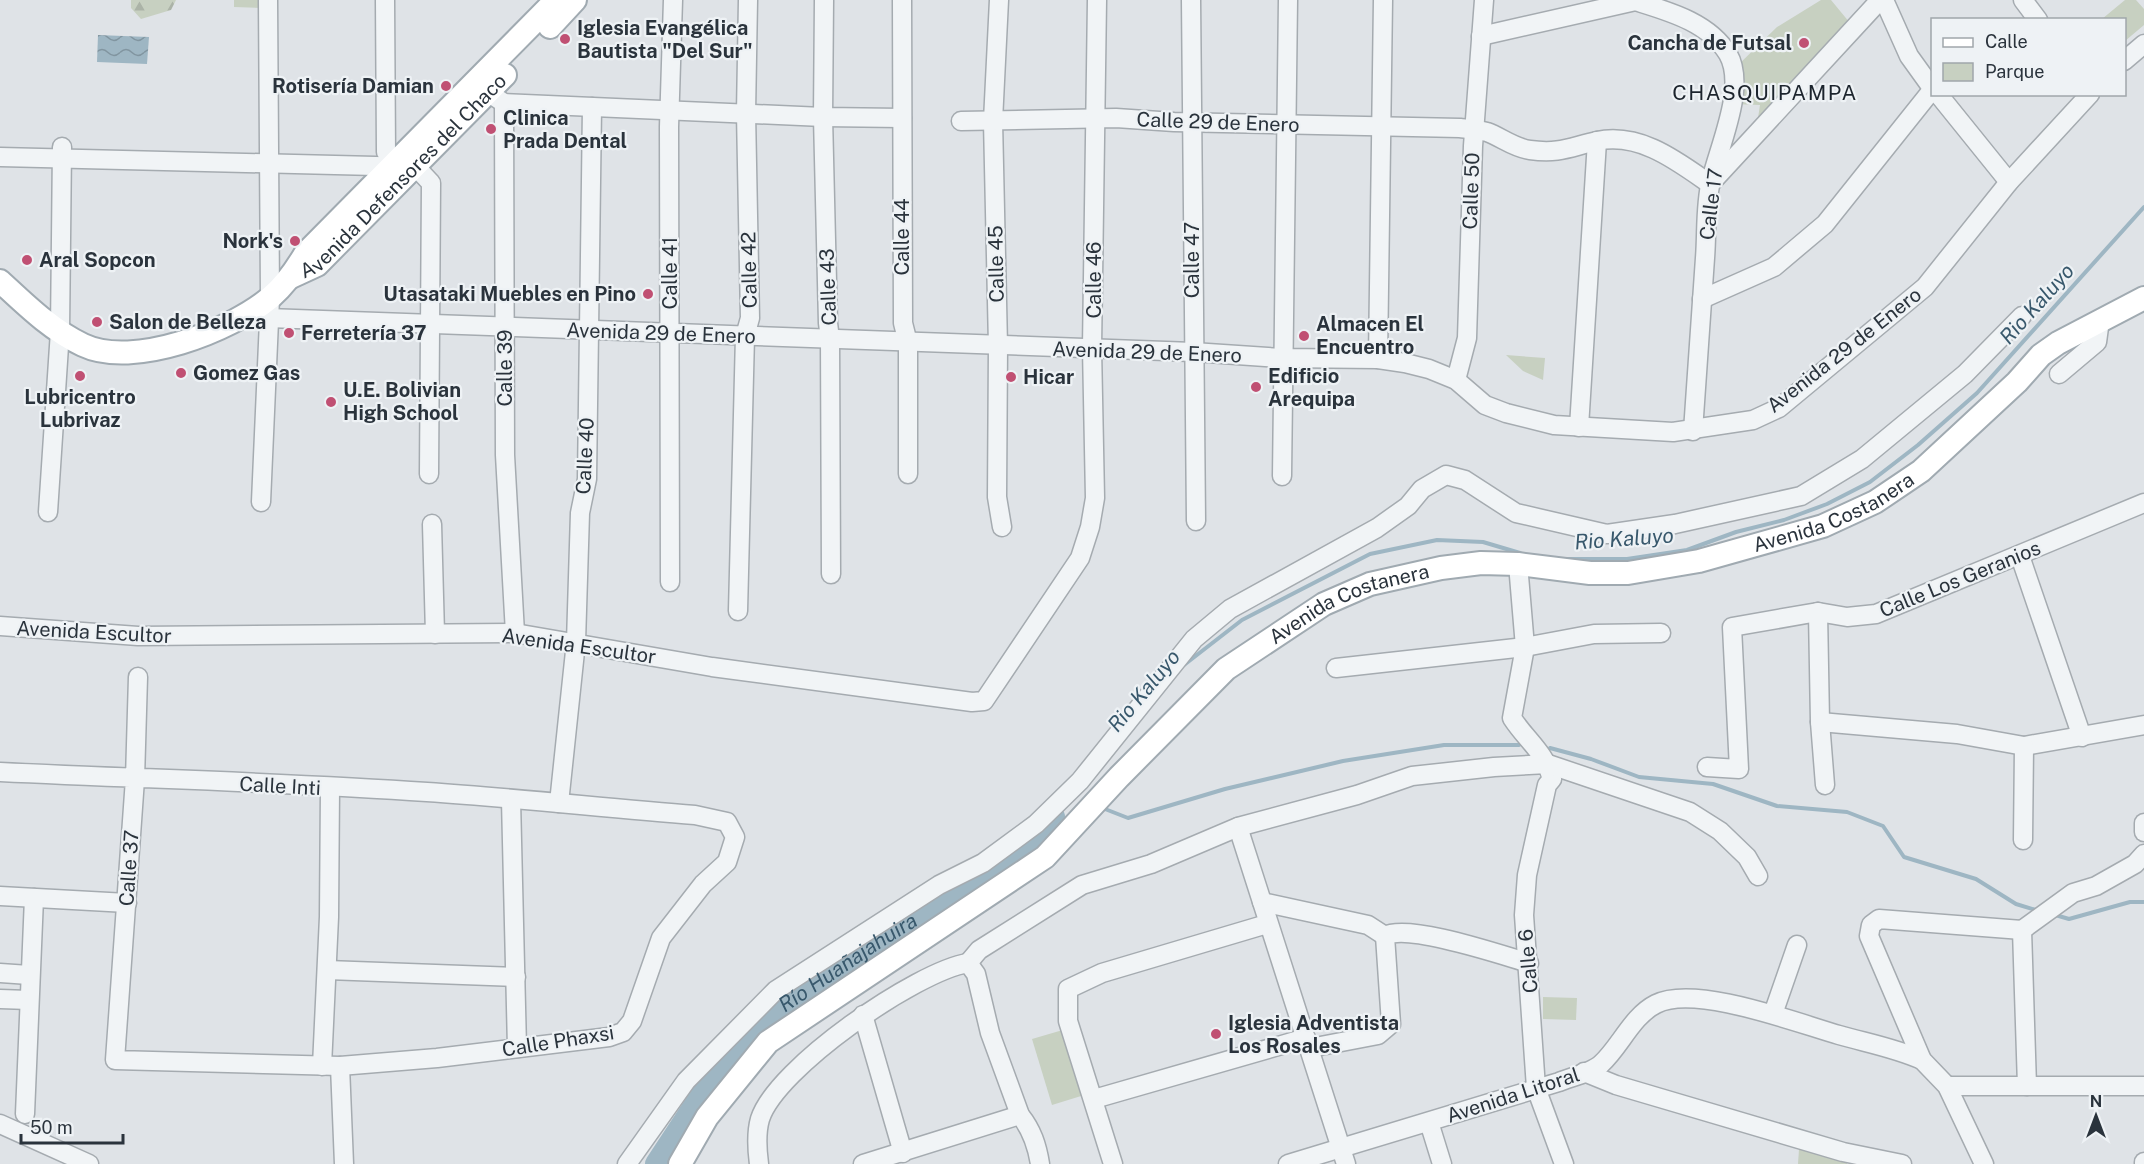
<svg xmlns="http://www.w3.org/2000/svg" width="2144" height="1164" font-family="'Public Sans',sans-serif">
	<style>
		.forest { fill: url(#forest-firs) }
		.park { fill: #c7d0c1 }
		.water { fill: url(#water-waves) }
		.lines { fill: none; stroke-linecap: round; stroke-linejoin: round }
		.stream { stroke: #9eb6c3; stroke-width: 4 }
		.river { stroke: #9eb6c3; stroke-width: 24 }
		.minor-casing { stroke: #a5abb0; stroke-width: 21 }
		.major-casing { stroke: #a0aab1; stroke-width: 26 }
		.minor { stroke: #f1f4f6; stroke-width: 18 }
		.major { stroke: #fff; stroke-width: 22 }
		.poi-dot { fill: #c05073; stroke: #eef2f5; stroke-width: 2 }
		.labels { text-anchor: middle; stroke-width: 4.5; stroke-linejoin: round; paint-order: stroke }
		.poi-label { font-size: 20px; font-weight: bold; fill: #2a333c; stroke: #eef2f5; text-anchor: start }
		.street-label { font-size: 20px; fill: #2a333c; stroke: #eef2f5 }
		.neighbourhood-label { font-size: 21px; letter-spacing: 1.5px; fill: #1c242d; stroke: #eef2f5 }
		.water-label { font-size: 21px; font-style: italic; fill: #38586c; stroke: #eef2f5 }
	</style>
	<defs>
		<pattern id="forest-firs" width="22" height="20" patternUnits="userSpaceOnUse" patternTransform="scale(1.5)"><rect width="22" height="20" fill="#c7d0c1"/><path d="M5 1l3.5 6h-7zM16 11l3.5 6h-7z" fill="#abb3a7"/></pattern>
		<pattern id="water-waves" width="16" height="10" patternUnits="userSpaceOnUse" patternTransform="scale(1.5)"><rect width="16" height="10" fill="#9eb6c3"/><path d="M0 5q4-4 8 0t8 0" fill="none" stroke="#8195a0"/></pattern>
	</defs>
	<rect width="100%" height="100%" fill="#dfe3e7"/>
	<path class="forest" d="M 131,0 L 176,0 L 171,10 L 141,19 L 131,8 Z"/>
	<g class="park">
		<path d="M 234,0 L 263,0 L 263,8 L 234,7 Z"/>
		<path d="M 1821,0 L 1831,0 L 1850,23 L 1765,121 L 1758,118 L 1760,105 L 1732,104 L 1734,69 L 1777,27 Z"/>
		<path d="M 2125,0 L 2136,0 L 2144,9 L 2144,25 L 2125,41 L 2124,20 L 2102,19 Z"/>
		<path d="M 1506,355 L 1545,358 L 1543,380 L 1523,371 Z"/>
		<path d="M 1543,997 L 1577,998 L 1576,1020 L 1543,1019 Z"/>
		<path d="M 1073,1027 L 1094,1092 L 1052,1105 L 1032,1039 Z"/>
		<path d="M 1799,1149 L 1848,1153 L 1847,1164 L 1798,1164 Z"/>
	</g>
	<path class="water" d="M 98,35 L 149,37 L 147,64 L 97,62 Z"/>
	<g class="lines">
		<g class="stream">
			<path d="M 1566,559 L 1627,559 L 1687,550 L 1736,532 L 1784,520 L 1827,504 L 1870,482 L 1918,445 L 1977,393 L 2144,207"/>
			<path d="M 1184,665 L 1242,620 L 1370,554 L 1437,540 L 1483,542 L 1520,553"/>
			<path d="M 1550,748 L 1591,759 L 1639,777 L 1713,784 L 1777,806 L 1847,812 L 1883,826 L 1904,857 L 1976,879 L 2016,904 L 2039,911"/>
			<path d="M 1105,809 L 1128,818 L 1225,789 L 1343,761 L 1444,745 L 1519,745"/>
			<path d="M 2052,914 L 2069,919 L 2130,902 L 2144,902"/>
		</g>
		<path class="river" id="s1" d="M 657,1164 L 728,1056 L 765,1018 L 879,941 L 1008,861 L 1053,817"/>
		<defs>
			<g id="minor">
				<path d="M 385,0 L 386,152 L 395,165"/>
				<path d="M 824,0 L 823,117 L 828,323 L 830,339 L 831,574"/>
				<path d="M 902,0 L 903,323 L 908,343 L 908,474"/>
				<path d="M 999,0 L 993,121 L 998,346 L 997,497 L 1002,527"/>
				<path d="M 1191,0 L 1196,521"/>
				<path d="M 1884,0 L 1909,56 L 1932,88"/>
				<path d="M 2023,0 L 2038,20"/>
				<path d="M 1635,1 C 1667,11 1709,22 1728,54 C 1747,87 1719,146 1711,181 C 1705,205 1707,233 1705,258 C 1701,316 1697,373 1693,431"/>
				<path d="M 1481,36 L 1640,0"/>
				<path d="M 2124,61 L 2144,44"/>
				<path d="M 1938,94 L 2009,182"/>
				<path d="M 495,97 L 504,103 L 823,117 L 902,118"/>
				<path d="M 504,103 L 505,455 L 515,633"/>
				<path d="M 961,121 L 1116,118 L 1174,122 L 1460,128 C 1468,129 1478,130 1487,132 C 1501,137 1514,148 1530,150 C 1560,154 1570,147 1597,141 C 1640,132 1677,161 1710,184 L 1880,0"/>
				<path d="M 0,157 L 416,167 L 431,183 L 429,474"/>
				<path d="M 1702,299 L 1774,267 L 1825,224 L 1932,90"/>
				<path d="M 242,317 L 1193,352 L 1281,358 L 1378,359 L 1405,363 L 1429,369 L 1456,380 L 1485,405 L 1506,413 L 1554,425 L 1673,432 L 1753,420 L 1779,408 L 1925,287 L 2009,182 L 2090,94"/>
				<path d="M 1378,359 L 1383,0"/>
				<path d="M 2059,374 L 2097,342 L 2100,320"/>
				<path d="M 1456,380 L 1467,338 L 1473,146 L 1484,0"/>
				<path d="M 1579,427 L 1597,141"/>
				<path d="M 1282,476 L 1288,0"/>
				<path d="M 261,502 L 270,298 L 268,0"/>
				<path d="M 48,512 L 60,331 L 62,147"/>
				<path d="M 432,524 L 435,634"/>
				<path d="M 2020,556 L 2082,737"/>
				<path d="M 1518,564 L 1525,647 L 1512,718 C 1527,741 1545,752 1552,779 L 1547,785 L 1527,875 L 1524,915 L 1536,1088 L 1564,1164"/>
				<path d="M 670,582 L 669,127 L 673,0"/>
				<path d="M 738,611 L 745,336 L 750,318 L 746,113 L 748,0"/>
				<path d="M 1818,612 L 1820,722 L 1825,785"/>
				<path d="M 0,626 L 138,636 L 515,633 L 712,667 L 972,702 L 984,701 L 1080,558 L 1090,527 L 1095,498 L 1092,348 L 1097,0"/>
				<path d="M 1336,668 L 1525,647 L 1594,634 L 1661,633"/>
				<path d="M 1820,722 L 1957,734 L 2024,746 L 2144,725"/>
				<path d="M 1707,767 L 1739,769 L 1732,627 L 1818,612 L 1847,617 L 1876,614 L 2144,503"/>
				<path d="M 0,772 C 142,779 285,782 427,792 C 516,798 606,808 695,815 L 727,822 L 735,837 L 727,862 L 703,884 L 661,938 L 632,1021 L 623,1032 L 609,1037 L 437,1058 L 340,1066 L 115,1060 L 135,779 L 138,677"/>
				<path d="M 511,800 L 517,1048"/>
				<path d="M 559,803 L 576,642 L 580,513 L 587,479 L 592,107"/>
				<path d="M 2144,823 L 2144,832"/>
				<path d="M 1238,827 L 1346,1164"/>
				<path d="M 2023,840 L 2024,746"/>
				<path d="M 0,896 L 127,903"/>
				<path d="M 1262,902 L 1368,925 L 1385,936"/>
				<path d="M 2022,930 L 2027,1086"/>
				<path d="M 2022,930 L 2073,893 L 2096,886 L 2135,864 L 2144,854"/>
				<path d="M 968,963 L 979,950 L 1082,885 L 1151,864 L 1238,827 L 1357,795 L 1412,776 L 1494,767 L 1548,764 L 1690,812 L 1720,831 L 1747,857 L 1758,876"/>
				<path d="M 327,970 L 516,977"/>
				<path d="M 0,973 L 29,975"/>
				<path d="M 0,999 L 29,1000"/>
				<path d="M 1773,1014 L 1797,945"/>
				<path d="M 863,1015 L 903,1153"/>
				<path d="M 1310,1048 L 1378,1035 L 1391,1024 L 1385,936 C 1408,923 1501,955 1529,963"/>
				<path d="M 322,1066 L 329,917 L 330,788"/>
				<path d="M 340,1066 L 344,1164"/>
				<path d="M 1584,1072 L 1616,1085 L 1843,1152 L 1902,1164"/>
				<path d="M 1947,1086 L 2144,1086"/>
				<path d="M 1094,1099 L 1306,1038"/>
				<path d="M 25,1114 L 34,898"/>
				<path d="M 1429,1122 L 1442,1164"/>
				<path d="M 0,1124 L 89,1164"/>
				<path d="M 627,1164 L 686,1081 L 776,990 L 939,885 L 983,863 L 1036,824 L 1080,781 L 1194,639 L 1230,609 L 1377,528 L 1408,506 L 1422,489 L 1446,475 L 1465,480 L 1516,513 L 1607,534 L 1675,524 L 1801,496 L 1862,459 L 1965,374 L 2022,316"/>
				<path d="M 759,1164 C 757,1149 756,1133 760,1119 C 776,1068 917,971 968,963 L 976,974 L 990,1033 L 1020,1115 C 1032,1130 1037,1145 1040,1164"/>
				<path d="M 863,1164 L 1020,1115"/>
				<path d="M 1113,1164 L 1068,1021 L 1068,989 L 1102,973 L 1267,924"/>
				<path d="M 1288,1164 L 1559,1082 C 1571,1077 1591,1073 1601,1064 C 1620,1047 1632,1016 1656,1004 C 1695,984 1797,1023 1839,1035 C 1867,1043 1895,1048 1922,1060"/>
				<path d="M 1984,1164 L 1947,1086 L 1922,1060 L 1869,936 L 1871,925 L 1879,919 L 2022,930"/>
				<path d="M 2144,1164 L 2144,1162"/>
			</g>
			<g id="major">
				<path d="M 550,27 L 575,0"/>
				<path id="s2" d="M 291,277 L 317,265 L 505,75"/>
				<path d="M 0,281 C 25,304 51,330 83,345 C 133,369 231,331 271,297 C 285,285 295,271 305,254 L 556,0"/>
				<path id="s3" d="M 680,1164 L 707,1117 L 768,1042 L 1045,857 L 1119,777 L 1226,669 L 1324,604 L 1370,584 L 1441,568 L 1481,563 L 1518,564 L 1590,573 L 1628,573 L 1699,561 L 1823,526 L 1875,502 L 1921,471 L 2017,382 L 2041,355 L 2058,343 L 2144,298"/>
			</g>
		</defs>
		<use href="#minor" class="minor-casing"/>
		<use href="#major" class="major-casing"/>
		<use href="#minor" class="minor"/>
		<use href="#major" class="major"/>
	</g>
	<g class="poi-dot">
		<circle cx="565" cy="39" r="6"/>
		<circle cx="1804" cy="43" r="6"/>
		<circle cx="446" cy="86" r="6"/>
		<circle cx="491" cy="129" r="6"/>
		<circle cx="295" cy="241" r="6"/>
		<circle cx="27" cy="260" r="6"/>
		<circle cx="648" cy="294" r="6"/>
		<circle cx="97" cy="322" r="6"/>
		<circle cx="289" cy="333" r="6"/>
		<circle cx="1304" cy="336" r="6"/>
		<circle cx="181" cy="373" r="6"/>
		<circle cx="80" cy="376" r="6"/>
		<circle cx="1011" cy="377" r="6"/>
		<circle cx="1256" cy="387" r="6"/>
		<circle cx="331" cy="402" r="6"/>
		<circle cx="1216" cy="1034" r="6"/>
	</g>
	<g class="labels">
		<g class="poi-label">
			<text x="577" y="35">Iglesia Evangélica<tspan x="577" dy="23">Bautista "Del Sur"</tspan></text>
			<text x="1792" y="50" text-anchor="end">Cancha de Futsal</text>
			<text x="434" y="93" text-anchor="end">Rotisería Damian</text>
			<text x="503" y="125">Clinica<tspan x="503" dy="23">Prada Dental</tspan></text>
			<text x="283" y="248" text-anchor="end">Nork's</text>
			<text x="39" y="267">Aral Sopcon</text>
			<text x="636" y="301" text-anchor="end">Utasataki Muebles en Pino</text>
			<text x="109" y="329">Salon de Belleza</text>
			<text x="1316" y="331">Almacen El<tspan x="1316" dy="23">Encuentro</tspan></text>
			<text x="301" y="340">Ferretería 37</text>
			<text x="193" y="380">Gomez Gas</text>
			<text x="1268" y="383">Edificio<tspan x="1268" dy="23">Arequipa</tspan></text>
			<text x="1023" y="384">Hicar</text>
			<text x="343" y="397">U.E. Bolivian<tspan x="343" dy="23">High School</tspan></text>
			<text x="80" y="404" text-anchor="middle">Lubricentro<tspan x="80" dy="23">Lubrivaz</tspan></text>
			<text x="1228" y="1030">Iglesia Adventista<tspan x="1228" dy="23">Los Rosales</tspan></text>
		</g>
		<g class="street-label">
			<text transform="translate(1218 122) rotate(2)" y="7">Calle 29 de Enero</text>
			<text dy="7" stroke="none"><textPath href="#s2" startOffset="152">Avenida Defensores del Chaco</textPath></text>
			<text transform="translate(1471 191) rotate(-88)" y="7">Calle 50</text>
			<text transform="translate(1711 204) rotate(-83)" y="7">Calle 17</text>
			<text transform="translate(902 237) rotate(-90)" y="7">Calle 44</text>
			<text transform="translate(1192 260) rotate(-90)" y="7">Calle 47</text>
			<text transform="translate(996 264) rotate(-91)" y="7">Calle 45</text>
			<text transform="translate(749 270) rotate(-91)" y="7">Calle 42</text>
			<text transform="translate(670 273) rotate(-90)" y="7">Calle 41</text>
			<text transform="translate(1094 280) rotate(-90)" y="7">Calle 46</text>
			<text transform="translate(828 287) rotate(-92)" y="7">Calle 43</text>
			<text transform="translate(661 333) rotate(2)" y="7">Avenida 29 de Enero</text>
			<text transform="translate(1844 350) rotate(-38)" y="7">Avenida 29 de Enero</text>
			<text transform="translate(1147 352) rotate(2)" y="7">Avenida 29 de Enero</text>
			<text transform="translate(505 368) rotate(-90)" y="7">Calle 39</text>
			<text transform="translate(585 456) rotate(-87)" y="7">Calle 40</text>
			<text dy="7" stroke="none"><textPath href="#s3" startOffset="1389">Avenida Costanera</textPath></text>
			<text transform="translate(1960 579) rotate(-22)" y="7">Calle Los Geranios</text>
			<text dy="7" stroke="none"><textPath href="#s3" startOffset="886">Avenida Costanera</textPath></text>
			<text transform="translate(94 632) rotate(3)" y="7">Avenida Escultor</text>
			<text transform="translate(579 646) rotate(8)" y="7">Avenida Escultor</text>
			<text transform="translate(280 786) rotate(3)" y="7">Calle Inti</text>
			<text transform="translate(129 868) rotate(-86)" y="7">Calle 37</text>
			<text transform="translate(1528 961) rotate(-95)" y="7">Calle 6</text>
			<text transform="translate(558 1041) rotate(-9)" y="7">Calle Phaxsi</text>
			<text transform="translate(1513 1095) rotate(-18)" y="7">Avenida Litoral</text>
		</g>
		<g class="neighbourhood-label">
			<text x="1765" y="100">CHASQUIPAMPA</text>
		</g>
		<g class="water-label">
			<text transform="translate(2037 304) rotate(-48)" y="7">Rio Kaluyo</text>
			<text transform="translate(1624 539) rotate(-4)" y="7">Rio Kaluyo</text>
			<text transform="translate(1144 691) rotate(-50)" y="7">Rio Kaluyo</text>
			<text dy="7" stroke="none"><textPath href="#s1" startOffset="282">Río Huañajahuira</textPath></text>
		</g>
	</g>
	<rect x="1931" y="18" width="195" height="78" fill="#eef2f5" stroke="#a0a6ab" stroke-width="1.5"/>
	<rect x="1943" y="38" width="30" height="9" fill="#ffffff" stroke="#a0a6ab" stroke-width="1.5"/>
	<text x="1985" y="48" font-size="18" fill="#2a333c">Calle</text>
	<rect x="1943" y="63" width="30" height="18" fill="#c7d0c1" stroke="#a0a6ab" stroke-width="1.5"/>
	<text x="1985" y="78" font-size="18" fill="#2a333c">Parque</text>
	<g transform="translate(2096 1116)" stroke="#eef2f5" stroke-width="4.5" paint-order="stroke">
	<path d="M0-4.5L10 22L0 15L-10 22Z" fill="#2a333c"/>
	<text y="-9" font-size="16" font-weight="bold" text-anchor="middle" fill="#2a333c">N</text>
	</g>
	<path d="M21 1134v9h102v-9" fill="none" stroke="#2a333c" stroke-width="3"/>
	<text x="30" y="1134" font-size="18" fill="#2a333c" stroke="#eef2f5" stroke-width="4.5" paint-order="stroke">50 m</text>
</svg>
